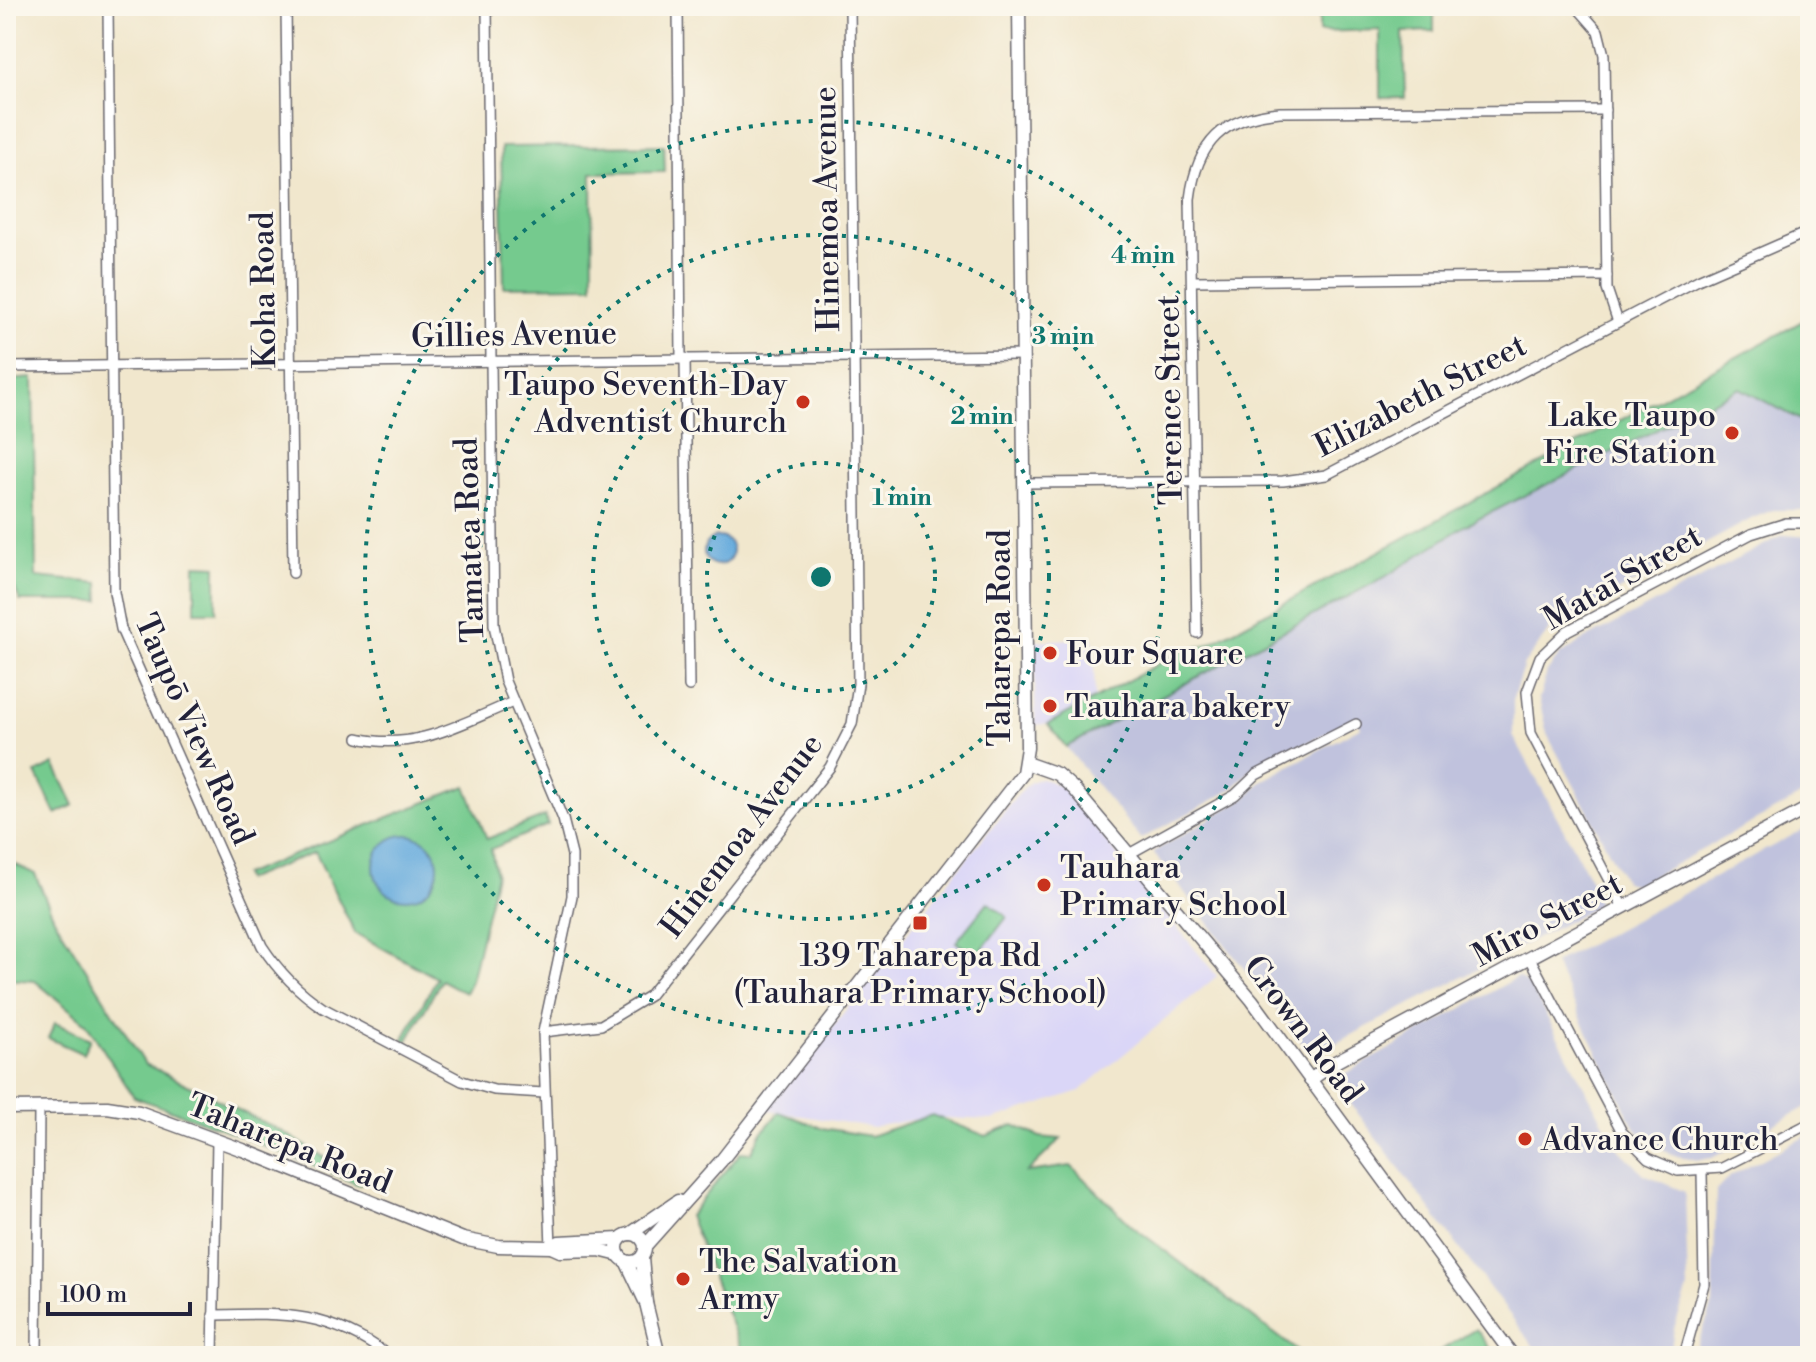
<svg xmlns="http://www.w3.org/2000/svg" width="1816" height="1362" font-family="'Libre Bodoni',serif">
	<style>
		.built { fill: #dad6f7 }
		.industrial { fill: #c0c2dd }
		.green { fill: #75ca8e; stroke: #4c7664; stroke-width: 2 }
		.water { fill: #68acdd; stroke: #45678c; stroke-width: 2 }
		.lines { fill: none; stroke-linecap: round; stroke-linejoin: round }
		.minor-casing { stroke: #6a676e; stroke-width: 12 }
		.tertiary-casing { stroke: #6a676e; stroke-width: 15 }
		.minor { stroke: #fff; stroke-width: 9 }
		.tertiary { stroke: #fff; stroke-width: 12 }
		.ring { fill: none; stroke: #0f766e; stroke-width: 4; stroke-dasharray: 4 8 }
		.poi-dot { fill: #c8321e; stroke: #fbf7ec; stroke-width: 3 }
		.labels { text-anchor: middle; stroke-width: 6; stroke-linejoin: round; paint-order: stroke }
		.street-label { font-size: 32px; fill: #22223b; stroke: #fbf7ec }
		.poi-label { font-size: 32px; fill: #22223b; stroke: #fbf7ec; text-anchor: start }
		.centre { fill: #0f766e; stroke: #fbf7ec; stroke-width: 4 }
		.ring-label { font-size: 24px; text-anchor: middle; font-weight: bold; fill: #0f766e; stroke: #fbf7ec; stroke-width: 6; stroke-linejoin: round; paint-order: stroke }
	</style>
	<rect width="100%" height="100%" fill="#fbf7ec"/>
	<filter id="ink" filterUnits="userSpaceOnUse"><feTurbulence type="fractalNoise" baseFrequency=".0125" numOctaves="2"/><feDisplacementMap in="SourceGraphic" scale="16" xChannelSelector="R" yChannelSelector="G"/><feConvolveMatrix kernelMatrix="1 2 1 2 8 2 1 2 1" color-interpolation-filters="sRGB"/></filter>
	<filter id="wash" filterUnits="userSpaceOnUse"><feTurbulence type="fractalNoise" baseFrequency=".006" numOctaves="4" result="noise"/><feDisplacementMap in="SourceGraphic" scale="32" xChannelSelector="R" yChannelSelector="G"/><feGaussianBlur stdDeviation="1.8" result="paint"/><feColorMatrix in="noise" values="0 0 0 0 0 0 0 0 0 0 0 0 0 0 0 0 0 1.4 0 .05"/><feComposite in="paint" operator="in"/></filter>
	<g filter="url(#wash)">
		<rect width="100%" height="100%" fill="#f1e7cd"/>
		<g class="built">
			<path d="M 1093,638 L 1095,697 L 1048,724 L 1035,725 L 1035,641 Z"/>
			<path d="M 1041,778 L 1061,786 L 1217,976 L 1080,1091 L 992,1120 L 928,1117 L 872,1127 L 766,1110 L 1019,793 L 1030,782 Z"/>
		</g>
		<g class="industrial">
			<path d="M 1740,388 L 1810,425 L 1810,510 L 1773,510 L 1753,518 L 1552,627 L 1524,664 L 1513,697 L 1513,735 L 1598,894 L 1596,907 L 1323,1050 L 1303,1044 L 1153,852 L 1245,798 L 1262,781 L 1361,727 L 1357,718 L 1251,770 L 1231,790 L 1141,839 L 1066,747 L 1385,577 L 1466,525 Z"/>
			<path d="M 1783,535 L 1810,537 L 1810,791 L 1637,885 L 1625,882 L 1547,734 L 1539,699 L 1547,672 L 1560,655 L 1584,640 Z"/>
			<path d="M 1810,826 L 1810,1105 L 1712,1158 L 1698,1160 L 1672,1155 L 1640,1134 L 1632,1123 L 1554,963 Z"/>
			<path d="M 1518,977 L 1531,987 L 1616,1146 L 1644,1174 L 1685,1192 L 1688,1289 L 1674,1328 L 1670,1356 L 1541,1356 L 1341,1091 L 1343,1075 Z"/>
			<path d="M 1810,1134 L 1810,1356 L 1696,1356 L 1697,1345 L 1713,1305 L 1716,1191 L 1729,1177 Z"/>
		</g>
		<g class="green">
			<path d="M 1319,6 L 1434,6 L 1434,31 L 1403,32 L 1405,98 L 1380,98 L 1380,30 L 1319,32 Z"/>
			<path d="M 664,145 L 665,172 L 592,173 L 593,286 L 504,287 L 501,147 Z"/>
			<path d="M 1810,317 L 1810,425 L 1740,388 L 1466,525 L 1385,577 L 1066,747 L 1048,724 L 1182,651 L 1209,644 Z"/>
			<path d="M 33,378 L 36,577 L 99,583 L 100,601 L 20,601 L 6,566 L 6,380 Z"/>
			<path d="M 195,565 L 216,566 L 216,612 L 195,612 Z"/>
			<path d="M 54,764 L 74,805 L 56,814 L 36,773 Z"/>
			<path d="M 466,786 L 487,839 L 545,816 L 548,825 L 491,849 L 496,874 L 471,981 L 465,993 L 441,980 L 407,1042 L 403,1040 L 437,978 L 355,933 L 315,852 L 245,880 L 243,875 Z"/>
			<path d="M 6,860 L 35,874 L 54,918 L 145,1064 L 283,1132 L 363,1181 L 359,1185 L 236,1134 L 134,1097 L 86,1023 L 35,981 L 6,979 Z"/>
			<path d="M 988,902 L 1007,917 L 976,957 L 956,942 Z"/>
			<path d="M 55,1023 L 90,1039 L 83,1054 L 48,1038 Z"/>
			<path d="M 779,1112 L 822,1128 L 870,1136 L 932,1115 L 986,1136 L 1014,1125 L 1040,1137 L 1061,1139 L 1027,1172 L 1071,1166 L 1131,1225 L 1304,1356 L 744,1356 L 689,1216 L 741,1152 L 751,1153 L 760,1135 Z"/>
			<path d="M 1476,1329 L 1496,1356 L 1431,1356 Z"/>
		</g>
		<g class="water">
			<circle cx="718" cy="551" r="14"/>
			<circle cx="406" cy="867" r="32"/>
		</g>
	</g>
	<g filter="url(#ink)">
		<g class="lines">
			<defs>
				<g id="minor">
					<path d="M 108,6 L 114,592 L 121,629 L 262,946 C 279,972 297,991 323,1008 L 462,1081 L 494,1090 L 544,1093"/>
					<path d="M 286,6 L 293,573"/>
					<path d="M 487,6 L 494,625 L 505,681 L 563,819 L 572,855 L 572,896 L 543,1032 L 551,1247"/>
					<path d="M 678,6 L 681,358"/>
					<path d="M 1576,6 L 1598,31 L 1604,55 L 1607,289 L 1618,322"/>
					<path d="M 1194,281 L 1607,276"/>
					<path d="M 685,358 L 689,686"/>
					<path d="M 6,367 L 1023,355"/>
					<path d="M 1024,483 L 1283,481 L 1326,475 L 1700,279 L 1810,231"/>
					<path d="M 1197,633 L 1190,199 C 1197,142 1223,117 1280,112 L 1605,110"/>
					<path d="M 358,738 C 415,752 462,723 513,702"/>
					<path d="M 1129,854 L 1235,795 L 1256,775 L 1356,724"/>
					<path d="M 1623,907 L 1531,733 L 1527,692 L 1540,657 L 1567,631 L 1751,534 L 1786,523 L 1810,523"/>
					<path d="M 1530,958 L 1622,1132 L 1648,1158 L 1678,1171 L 1722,1168 L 1810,1123"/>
					<path d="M 543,1032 L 601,1025 L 649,996 L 830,767 L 852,724 L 858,684 L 850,6"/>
					<path d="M 213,1315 C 284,1313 329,1311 389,1356"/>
					<path d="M 37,1356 L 39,1108"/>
					<path d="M 213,1356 L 217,1140"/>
					<path d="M 1684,1356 L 1704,1284 L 1702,1172"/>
				</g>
				<g id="tertiary">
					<path d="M 1026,763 L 1057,774 L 1074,789 L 1252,1000 L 1513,1356"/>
					<path d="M 1310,1080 L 1337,1061 L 1810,807"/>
					<path d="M 6,1108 L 107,1107 L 139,1112 L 243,1150 L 463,1239 L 498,1246 L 551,1247 L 560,1251 L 599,1250 L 619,1255"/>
					<circle cx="631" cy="1248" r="14"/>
					<path d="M 630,1234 L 678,1201"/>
					<path d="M 646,1245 L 721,1161 L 1023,773 L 1027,748 L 1019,6"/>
					<path d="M 551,1247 L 559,1242 L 620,1239"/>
					<path d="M 642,1258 L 646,1303 L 659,1356"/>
					<path d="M 626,1261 L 646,1303"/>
				</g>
			</defs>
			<use href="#minor" class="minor-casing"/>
			<use href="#tertiary" class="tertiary-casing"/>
			<use href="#minor" class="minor"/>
			<use href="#tertiary" class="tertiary"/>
		</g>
	</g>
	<g class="ring">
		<circle cx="821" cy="577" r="114"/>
		<circle cx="821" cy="577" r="228"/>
		<circle cx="821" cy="577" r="342"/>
		<circle cx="821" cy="577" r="456"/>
	</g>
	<g class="poi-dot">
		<circle cx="803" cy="402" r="8"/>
		<circle cx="1732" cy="433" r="8"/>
		<circle cx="1050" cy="653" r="8"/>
		<circle cx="1050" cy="706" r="8"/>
		<circle cx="1044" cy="885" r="8"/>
		<rect x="912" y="915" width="16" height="16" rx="4"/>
		<circle cx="1525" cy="1139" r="8"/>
		<circle cx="683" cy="1279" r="8"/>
	</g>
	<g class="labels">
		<g class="street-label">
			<text transform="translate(826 209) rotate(-91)" y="11">Hinemoa Avenue</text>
			<text transform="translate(263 290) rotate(-91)" y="11">Koha Road</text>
			<text transform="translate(514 334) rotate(-1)" y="11">Gillies Avenue</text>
			<text transform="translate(1420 395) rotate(-27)" y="11">Elizabeth Street</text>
			<text transform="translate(1169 400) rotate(-91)" y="11">Terence Street</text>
			<text transform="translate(469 540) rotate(-92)" y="11">Tamatea Road</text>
			<text transform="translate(1622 577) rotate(-30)" y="11">Mataī Street</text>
			<text transform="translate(999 638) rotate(-90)" y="11">Taharepa Road</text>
			<text transform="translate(195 729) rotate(66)" y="11">Taupō View Road</text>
			<text transform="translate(741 835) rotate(-53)" y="11">Hinemoa Avenue</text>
			<text transform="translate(1547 919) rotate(-28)" y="11">Miro Street</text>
			<text transform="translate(1304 1029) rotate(53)" y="11">Crown Road</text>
			<text transform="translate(290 1143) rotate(22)" y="11">Taharepa Road</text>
		</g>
		<g class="poi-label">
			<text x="787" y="395" text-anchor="end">Taupo Seventh-Day<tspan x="787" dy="37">Adventist Church</tspan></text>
			<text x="1716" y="426" text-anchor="end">Lake Taupo<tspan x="1716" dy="37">Fire Station</tspan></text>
			<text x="1066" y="664">Four Square</text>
			<text x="1066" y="717">Tauhara bakery</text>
			<text x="1060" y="878">Tauhara<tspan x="1060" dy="37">Primary School</tspan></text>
			<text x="920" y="966" text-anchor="middle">139 Taharepa Rd<tspan x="920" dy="37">(Tauhara Primary School)</tspan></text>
			<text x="1541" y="1150">Advance Church</text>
			<text x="699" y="1272">The Salvation<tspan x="699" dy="37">Army</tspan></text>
		</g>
	</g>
	<circle cx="821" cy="577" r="12" class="centre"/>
	<g class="ring-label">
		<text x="1143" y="263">4 min</text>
		<text x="1063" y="344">3 min</text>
		<text x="982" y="424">2 min</text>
		<text x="902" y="505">1 min</text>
	</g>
	<rect width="1816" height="1362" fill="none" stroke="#fbf7ec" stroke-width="32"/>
	<path d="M48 1302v12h142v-12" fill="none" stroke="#22223b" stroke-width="4"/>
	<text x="60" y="1302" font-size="24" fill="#22223b" stroke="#fbf7ec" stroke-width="6" paint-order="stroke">100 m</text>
</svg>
